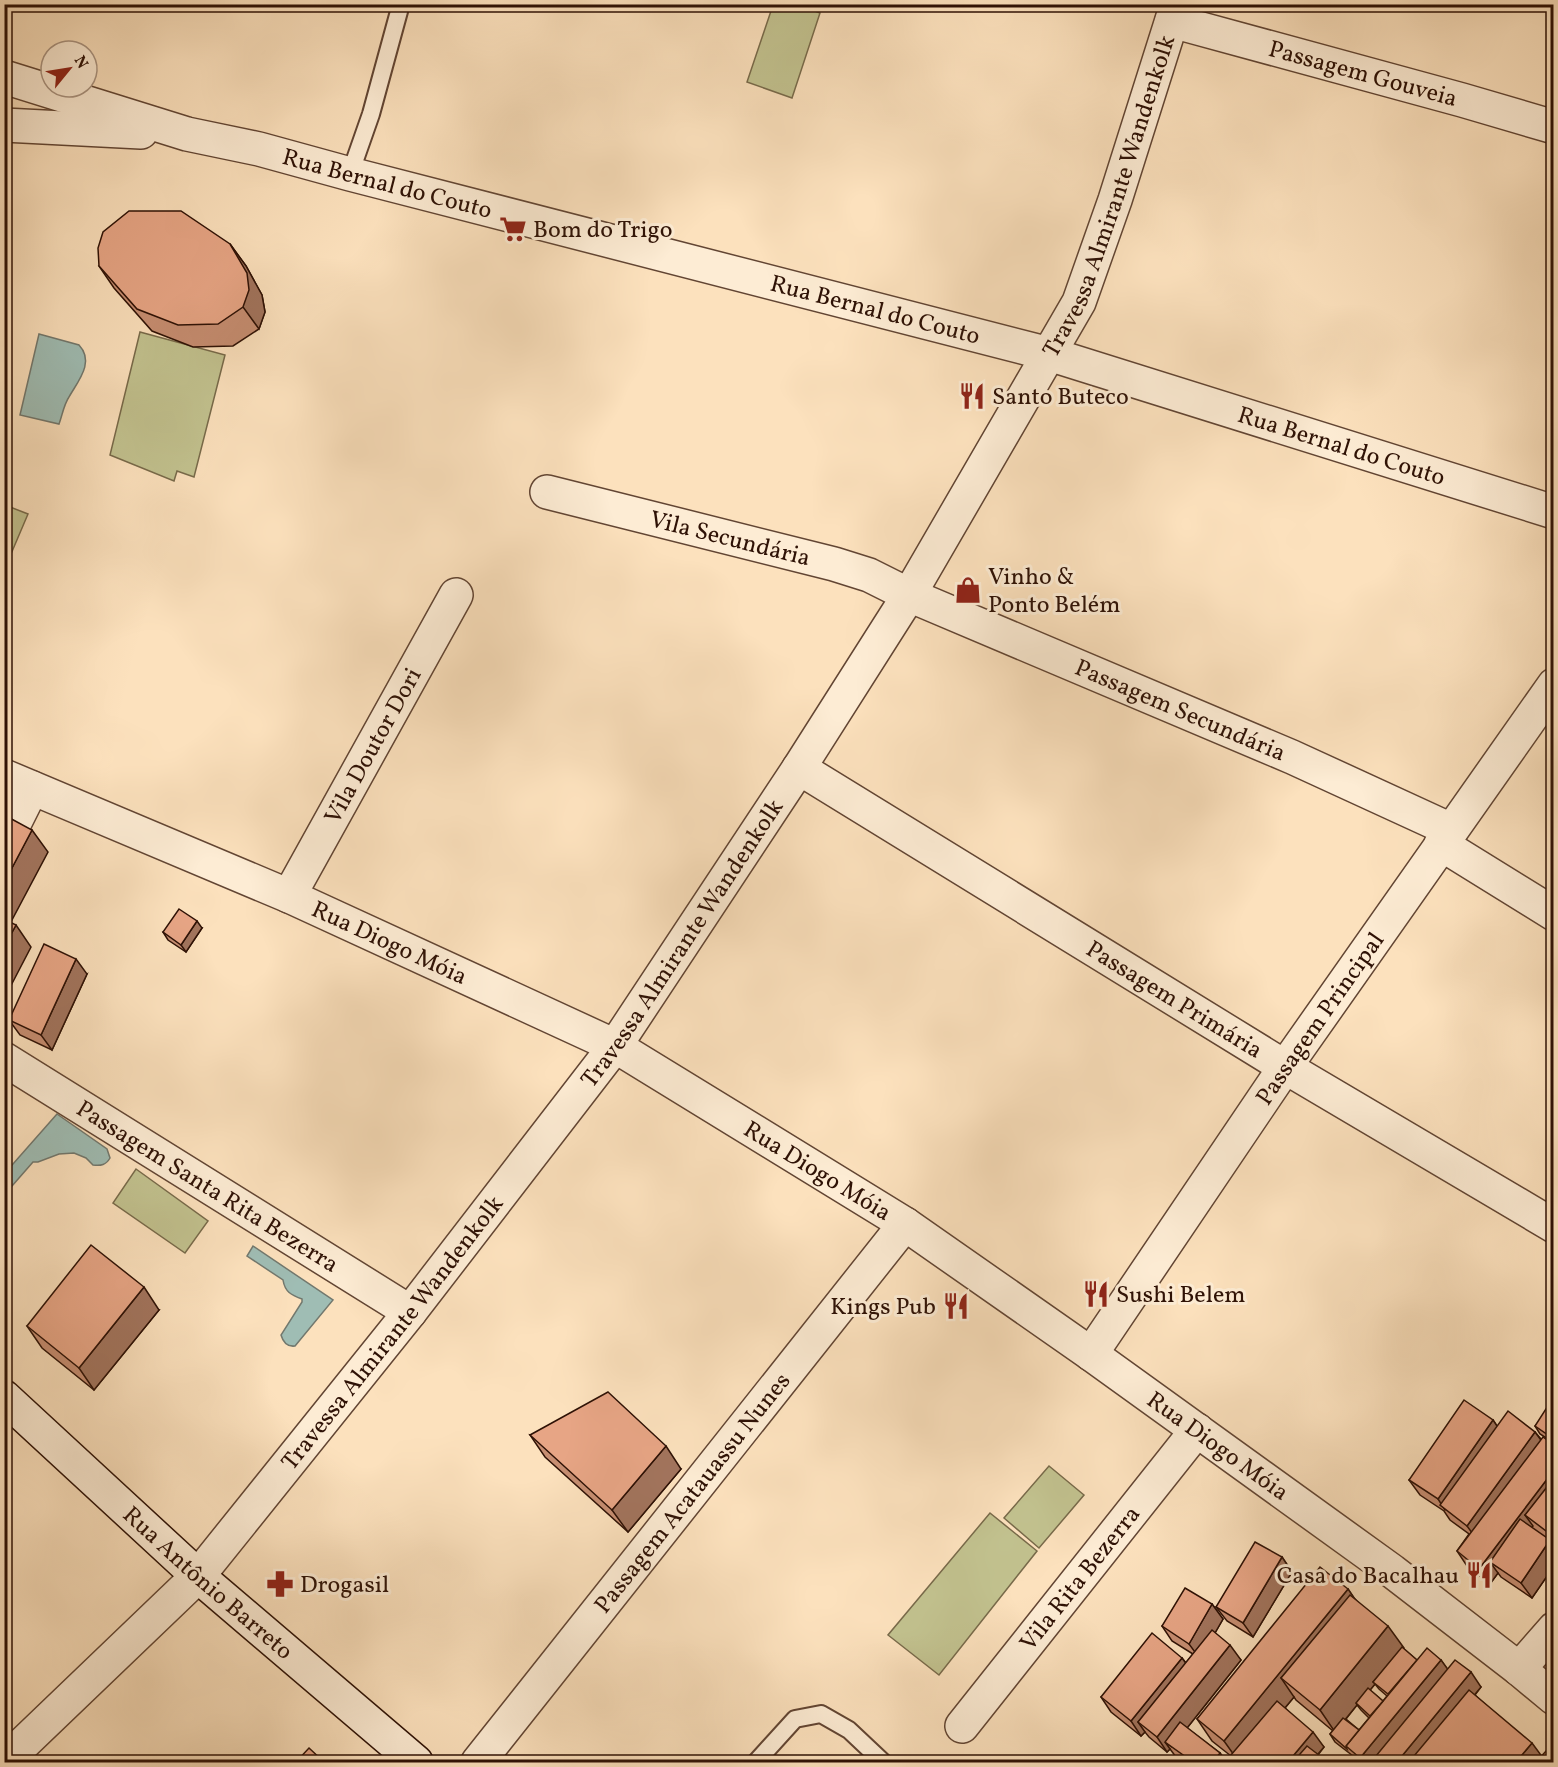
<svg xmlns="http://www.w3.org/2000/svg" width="1558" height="1767" font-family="Vollkorn,serif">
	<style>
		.green { fill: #c2c28f; stroke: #786a4a; stroke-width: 1.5 }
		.water { fill: #9fbdb4; stroke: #72786e; stroke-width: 1.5 }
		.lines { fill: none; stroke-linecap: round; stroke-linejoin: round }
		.lane-casing { stroke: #624533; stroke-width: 20 }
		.street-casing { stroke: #624533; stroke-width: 36 }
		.secondary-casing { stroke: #2e1105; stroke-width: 36 }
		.lane { stroke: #fdecd4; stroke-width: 16 }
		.street { stroke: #fdecd4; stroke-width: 33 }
		.secondary { stroke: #fdecd4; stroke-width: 33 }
		.wall { fill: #c78e72; stroke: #2e1105; stroke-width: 1.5; fill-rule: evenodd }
		.shaded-wall { fill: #a2745d; stroke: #2e1105; stroke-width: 1.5 }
		.building { fill: #e7a585; stroke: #2e1105; stroke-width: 1.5 }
		.labels { text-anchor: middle; stroke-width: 6; stroke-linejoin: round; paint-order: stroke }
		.street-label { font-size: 24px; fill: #2e1105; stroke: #fdecd4 }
		.poi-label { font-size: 24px; fill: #2e1105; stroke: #fdecd4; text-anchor: start }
	</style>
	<rect width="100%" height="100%" fill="#fce1bd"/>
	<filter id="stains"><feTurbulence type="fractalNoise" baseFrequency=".00333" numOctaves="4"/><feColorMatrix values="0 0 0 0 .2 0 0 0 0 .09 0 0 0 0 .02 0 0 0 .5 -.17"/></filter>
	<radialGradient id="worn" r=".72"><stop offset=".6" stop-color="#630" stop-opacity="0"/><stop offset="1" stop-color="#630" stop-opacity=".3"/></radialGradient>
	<g class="green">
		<path d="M 773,5 L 800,5 L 820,13 L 792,98 L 747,82 Z"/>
		<path d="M 140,332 L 225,355 L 194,477 L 177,471 L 174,481 L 110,455 Z"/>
		<path d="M 5,505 L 28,514 L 5,568 L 4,505 Z"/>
		<path d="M 136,1169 L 208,1221 L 185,1253 L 113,1203 Z"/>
		<path d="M 1049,1466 L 1084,1495 L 1039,1548 L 1004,1518 Z"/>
		<path d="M 990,1513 L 1037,1551 L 939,1675 L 888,1635 Z"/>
	</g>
	<g class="water">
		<path d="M 39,334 L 79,345 C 95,362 78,381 69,397 C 64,404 62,416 59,424 L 20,415 Z"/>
		<path d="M 57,1114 L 107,1149 L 110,1158 C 106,1165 101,1166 93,1165 L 86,1158 L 74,1153 L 59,1154 L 38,1162 L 33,1162 L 5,1194 L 5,1173 Z"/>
		<path d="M 253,1246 L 333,1300 L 295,1346 C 287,1347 283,1342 281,1335 L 302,1302 L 302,1299 C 291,1295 285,1292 283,1280 L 247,1256 Z"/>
	</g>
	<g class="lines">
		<defs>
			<g id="lane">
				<path d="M 350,174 L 371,114 L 401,4"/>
				<path d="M 756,1762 L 795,1719 L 821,1714 L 849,1730 L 883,1762"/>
			</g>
			<g id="street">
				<path id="s1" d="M 1172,21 L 1462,100 L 1554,127"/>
				<path id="s2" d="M 4,77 L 187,134 L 259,149 L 350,174 L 1049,354 L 1554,512"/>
				<path d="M 4,125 L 141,132"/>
				<path id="s3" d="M 547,492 L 834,564 L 869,575 L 909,595 L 1292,757 L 1451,830"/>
				<path id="s4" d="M 799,768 L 1285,1067 L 1554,1226"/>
				<path id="s5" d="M 4,776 L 289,896 L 615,1046 L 905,1224 L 1091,1354 L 1392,1571 L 1519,1669 L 1554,1698"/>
				<path d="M 4,844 L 32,788"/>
				<path d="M 1441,844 L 1554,914"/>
				<path id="s6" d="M 289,896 L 456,595"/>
				<path id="s7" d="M 4,1059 L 410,1312"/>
				<path id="s8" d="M 1091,1354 L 1285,1067 L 1554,685"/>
				<path d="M 1519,1669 L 1554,1629"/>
				<path id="s9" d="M 962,1726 L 1197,1430"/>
				<path id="s10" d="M 4,1762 L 198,1576 L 410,1312 L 615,1046 L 799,768 L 909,595 L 1079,302 L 1115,200 L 1177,4"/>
				<path id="s11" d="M 478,1762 L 905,1224"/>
			</g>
			<g id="secondary">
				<path id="s12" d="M 4,1397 L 198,1576 L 416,1762"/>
			</g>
		</defs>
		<use href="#lane" class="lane-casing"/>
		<use href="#street" class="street-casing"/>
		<use href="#secondary" class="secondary-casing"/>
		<use href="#lane" class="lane"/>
		<use href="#street" class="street"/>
		<use href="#secondary" class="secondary"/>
	</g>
	<g class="wall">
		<path d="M 230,244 L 246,266 L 262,295 L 265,312 L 259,329 L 233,346 L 193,347 L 152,331 L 114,288 L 99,266 Z"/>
		<path d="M 202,928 L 186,952 L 168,940 L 163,932 Z"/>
		<path d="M 87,974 L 52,1050 L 20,1035 L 9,1020 Z"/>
		<path d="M 159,1310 L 94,1390 L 42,1348 L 27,1326 Z"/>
		<path d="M 1554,1403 L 1554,1443 L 1540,1434 L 1535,1426 Z"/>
		<path d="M 1493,1420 L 1497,1426 L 1535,1432 L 1541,1439 L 1554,1445 L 1554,1544 L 1553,1543 L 1554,1544 L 1554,1566 L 1532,1598 L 1501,1577 L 1498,1573 L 1490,1584 L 1467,1566 L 1457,1551 L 1469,1534 L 1450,1520 L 1444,1511 L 1420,1495 L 1409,1480 Z"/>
		<path d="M 530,1435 L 681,1469 L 628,1532 L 545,1457 Z"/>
		<path d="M 1282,1557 L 1292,1572 L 1253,1637 L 1227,1621 L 1216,1607 Z"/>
		<path d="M 1348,1589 L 1354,1598 L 1403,1648 L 1417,1660 L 1441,1660 L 1447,1669 L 1481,1687 L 1475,1695 L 1541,1756 L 1554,1762 L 1358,1762 L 1353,1756 L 1335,1742 L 1330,1734 L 1333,1731 L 1296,1700 L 1294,1697 L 1285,1708 L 1324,1747 L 1318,1755 L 1328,1762 L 1183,1762 L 1176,1757 L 1170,1749 L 1167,1752 L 1149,1737 L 1145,1732 L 1141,1736 L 1111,1712 L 1101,1697 L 1182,1658 L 1186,1663 L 1193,1654 L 1172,1641 L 1162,1626 L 1212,1604 L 1223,1619 L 1215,1633 L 1241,1660 L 1187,1728 L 1220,1753 L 1226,1762 L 1231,1756 L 1212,1741 L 1197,1719 ZM 1375,1684 L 1379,1689 L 1387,1696 L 1383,1701 L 1370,1690 ZM 1357,1705 L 1361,1710 L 1369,1718 L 1359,1730 L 1346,1719 Z"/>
	</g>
	<g class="shaded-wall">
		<path d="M 230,244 L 246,266 L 262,295 L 265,312 L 259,329 L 243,307 Z"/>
		<path d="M 32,830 L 48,852 L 5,933 L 4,883 Z"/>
		<path d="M 197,921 L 202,928 L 186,952 L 181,945 Z"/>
		<path d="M 16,925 L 31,947 L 4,999 L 4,947 Z"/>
		<path d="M 76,959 L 87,974 L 52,1050 L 41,1035 Z"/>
		<path d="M 144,1287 L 159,1310 L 94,1390 L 79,1368 Z"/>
		<path d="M 1493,1420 L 1503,1435 L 1445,1510 L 1438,1499 Z"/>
		<path d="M 1535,1432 L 1546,1447 L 1478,1541 L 1467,1526 Z"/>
		<path d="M 666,1446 L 681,1469 L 628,1532 L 612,1510 Z"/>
		<path d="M 1554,1470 L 1554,1499 L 1525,1515 L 1533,1526 L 1501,1569 L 1490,1562 L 1498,1573 L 1490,1584 L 1479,1569 Z"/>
		<path d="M 1550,1540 L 1554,1544 L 1554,1566 L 1532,1598 L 1521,1583 Z"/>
		<path d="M 1282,1557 L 1292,1572 L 1253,1637 L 1243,1623 Z"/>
		<path d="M 1348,1589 L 1363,1611 L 1281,1678 L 1294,1697 L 1240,1762 L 1239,1762 L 1224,1741 Z"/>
		<path d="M 1212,1604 L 1223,1619 L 1200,1659 L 1189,1644 Z"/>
		<path d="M 1388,1626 L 1404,1648 L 1373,1682 L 1375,1684 L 1358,1705 L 1356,1703 L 1357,1705 L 1335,1732 L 1320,1710 Z"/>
		<path d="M 1230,1645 L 1241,1660 L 1172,1747 L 1165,1742 L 1170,1749 L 1167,1752 L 1157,1737 Z"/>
		<path d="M 1182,1658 L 1193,1673 L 1138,1722 L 1145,1732 L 1141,1736 L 1131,1721 Z"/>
		<path d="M 1441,1660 L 1452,1675 L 1379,1762 L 1363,1762 L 1360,1758 Z"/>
		<path d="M 1471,1672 L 1481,1687 L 1419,1762 L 1397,1762 Z"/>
		<path d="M 1313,1732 L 1324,1747 L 1311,1762 L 1288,1762 Z"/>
		<path d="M 1532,1743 L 1546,1762 L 1516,1762 Z"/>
		<path d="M 1220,1753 L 1227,1762 L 1213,1762 Z"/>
	</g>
	<g class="building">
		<path d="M 129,211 L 181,211 L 230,244 L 247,273 L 249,290 L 243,307 L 218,324 L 178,325 L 137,309 L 99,266 L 98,248 L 103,232 Z"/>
		<path d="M 6,816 L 32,830 L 4,883 L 4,818 Z"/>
		<path d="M 179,909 L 197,921 L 181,945 L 163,932 Z"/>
		<path d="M 4,919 L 16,925 L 4,947 Z"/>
		<path d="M 44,944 L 76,959 L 41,1035 L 9,1020 Z"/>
		<path d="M 91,1245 L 144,1287 L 79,1368 L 27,1326 Z"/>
		<path d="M 608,1392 L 666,1446 L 612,1510 L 530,1435 Z"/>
		<path d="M 1464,1400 L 1493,1420 L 1438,1499 L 1409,1480 Z"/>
		<path d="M 1551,1401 L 1554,1403 L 1554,1439 L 1535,1426 Z"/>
		<path d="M 1508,1411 L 1535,1432 L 1467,1526 L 1440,1505 Z"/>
		<path d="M 1543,1437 L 1554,1445 L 1554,1470 L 1479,1569 L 1457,1551 Z"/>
		<path d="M 1554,1478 L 1554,1537 L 1525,1515 Z"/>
		<path d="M 1520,1519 L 1550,1540 L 1521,1583 L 1490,1562 Z"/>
		<path d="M 1255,1542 L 1282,1557 L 1243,1623 L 1216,1607 Z"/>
		<path d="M 1320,1567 L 1348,1589 L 1224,1741 L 1197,1719 Z"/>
		<path d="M 1185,1588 L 1212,1604 L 1189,1644 L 1162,1626 Z"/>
		<path d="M 1350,1595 L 1388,1626 L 1320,1710 L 1281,1678 Z"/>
		<path d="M 1212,1630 L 1230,1645 L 1157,1737 L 1138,1722 Z"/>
		<path d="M 1152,1633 L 1182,1658 L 1131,1721 L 1101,1697 Z"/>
		<path d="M 1402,1647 L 1417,1660 L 1388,1694 L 1373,1682 Z"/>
		<path d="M 1427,1648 L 1441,1660 L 1360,1758 L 1346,1746 Z"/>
		<path d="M 1455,1660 L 1471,1672 L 1397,1762 L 1371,1762 Z"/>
		<path d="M 1368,1688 L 1383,1701 L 1370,1716 L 1356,1703 Z"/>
		<path d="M 1469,1690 L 1532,1743 L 1516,1762 L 1439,1762 L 1437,1761 L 1436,1762 L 1409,1762 Z"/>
		<path d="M 1277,1701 L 1313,1732 L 1288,1762 L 1225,1762 Z"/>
		<path d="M 1343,1718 L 1359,1730 L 1346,1746 L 1347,1749 L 1330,1734 Z"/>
		<path d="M 1180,1722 L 1220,1753 L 1213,1762 L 1193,1762 L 1165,1742 Z"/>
		<path d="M 1307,1746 L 1328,1762 L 1293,1762 Z"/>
		<path d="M 309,1748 L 324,1762 L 296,1762 Z"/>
		<path d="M 1547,1750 L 1554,1755 L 1554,1762 L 1536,1762 Z"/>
	</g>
	<defs>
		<symbol id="supermarket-bare" viewBox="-9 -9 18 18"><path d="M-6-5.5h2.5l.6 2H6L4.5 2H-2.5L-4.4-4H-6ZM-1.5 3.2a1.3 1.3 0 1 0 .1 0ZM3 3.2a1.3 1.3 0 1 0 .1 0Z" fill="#8f2418" stroke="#fdecd4" stroke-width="2.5" paint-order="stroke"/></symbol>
		<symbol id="restaurant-bare" viewBox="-9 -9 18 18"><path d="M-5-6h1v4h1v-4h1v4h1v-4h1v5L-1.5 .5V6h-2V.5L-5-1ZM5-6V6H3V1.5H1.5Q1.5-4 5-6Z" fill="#8f2418" stroke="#fdecd4" stroke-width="2.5" paint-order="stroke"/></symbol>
		<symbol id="shop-bare" viewBox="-9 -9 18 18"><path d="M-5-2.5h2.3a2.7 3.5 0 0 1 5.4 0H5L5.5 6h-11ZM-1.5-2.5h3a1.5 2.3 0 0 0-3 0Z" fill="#8f2418" stroke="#fdecd4" stroke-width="2.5" paint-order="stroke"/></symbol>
		<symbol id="pharmacy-bare" viewBox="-9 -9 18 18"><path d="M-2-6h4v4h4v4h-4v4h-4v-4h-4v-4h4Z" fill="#8f2418" stroke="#fdecd4" stroke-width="2.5" paint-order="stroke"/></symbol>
	</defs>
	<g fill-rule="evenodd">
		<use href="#supermarket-bare" x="494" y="210" width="38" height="38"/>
		<use href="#restaurant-bare" x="953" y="377" width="38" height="38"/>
		<use href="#shop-bare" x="949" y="571" width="38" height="38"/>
		<use href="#restaurant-bare" x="1077" y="1275" width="38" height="38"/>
		<use href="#restaurant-bare" x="937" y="1287" width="38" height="38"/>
		<use href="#restaurant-bare" x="1460" y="1556" width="38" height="38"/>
		<use href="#pharmacy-bare" x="261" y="1565" width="38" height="38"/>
	</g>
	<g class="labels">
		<g class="street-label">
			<text dy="8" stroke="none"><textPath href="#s1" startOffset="198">Passagem Gouveia</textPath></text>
			<text dy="8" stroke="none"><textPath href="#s2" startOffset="398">Rua Bernal do Couto</textPath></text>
			<text dy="8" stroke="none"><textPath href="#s10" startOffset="1930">Travessa Almirante Wandenkolk</textPath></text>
			<text dy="8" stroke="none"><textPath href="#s2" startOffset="902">Rua Bernal do Couto</textPath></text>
			<text dy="8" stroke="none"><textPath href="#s2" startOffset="1388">Rua Bernal do Couto</textPath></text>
			<text dy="8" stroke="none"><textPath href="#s3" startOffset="189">Vila Secundária</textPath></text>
			<text dy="8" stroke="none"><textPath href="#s3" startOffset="672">Passagem Secundária</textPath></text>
			<text dy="8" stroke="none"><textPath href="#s6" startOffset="172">Vila Doutor Dori</textPath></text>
			<text dy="8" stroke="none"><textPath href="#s5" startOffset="420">Rua Diogo Móia</textPath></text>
			<text dy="8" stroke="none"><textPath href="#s10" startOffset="1066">Travessa Almirante Wandenkolk</textPath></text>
			<text dy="8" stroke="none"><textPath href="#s4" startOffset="441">Passagem Primária</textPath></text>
			<text dy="8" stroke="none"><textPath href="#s8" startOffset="406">Passagem Principal</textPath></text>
			<text dy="8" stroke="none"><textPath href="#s5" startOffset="906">Rua Diogo Móia</textPath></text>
			<text dy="8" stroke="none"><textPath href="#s7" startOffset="240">Passagem Santa Rita Bezerra</textPath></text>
			<text dy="8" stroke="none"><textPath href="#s10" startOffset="580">Travessa Almirante Wandenkolk</textPath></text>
			<text dy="8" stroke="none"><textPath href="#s5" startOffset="1392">Rua Diogo Móia</textPath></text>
			<text dy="8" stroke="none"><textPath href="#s11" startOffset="344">Passagem Acatauassu Nunes</textPath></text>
			<text dy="8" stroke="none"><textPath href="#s9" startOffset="189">Vila Rita Bezerra</textPath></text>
			<text dy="8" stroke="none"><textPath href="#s12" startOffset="276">Rua Antônio Barreto</textPath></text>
		</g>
		<g class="poi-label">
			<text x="533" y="237">Bom do Trigo</text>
			<text x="992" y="404">Santo Buteco</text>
			<text x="988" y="584">Vinho &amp;<tspan x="988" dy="28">Ponto Belém</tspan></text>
			<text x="1116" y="1302">Sushi Belem</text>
			<text x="936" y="1314" text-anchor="end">Kings Pub</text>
			<text x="1459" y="1583" text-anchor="end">Casa do Bacalhau</text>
			<text x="300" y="1592">Drogasil</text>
		</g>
	</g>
	<rect width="1558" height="1767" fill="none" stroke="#fce1bd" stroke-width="24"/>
	<rect x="6" y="6" width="1546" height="1755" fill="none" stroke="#2e1105" stroke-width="3"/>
	<rect x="12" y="12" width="1534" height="1743" fill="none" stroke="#2e1105" stroke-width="1.5"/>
	<g transform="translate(69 69) rotate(60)"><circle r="28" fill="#fdecd4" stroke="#aa9481" stroke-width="1.5"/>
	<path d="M0-4.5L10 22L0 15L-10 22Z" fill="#8f2418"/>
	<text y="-9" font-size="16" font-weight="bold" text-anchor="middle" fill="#2e1105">N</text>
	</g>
	<rect width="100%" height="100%" filter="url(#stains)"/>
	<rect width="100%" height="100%" fill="url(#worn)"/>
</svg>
